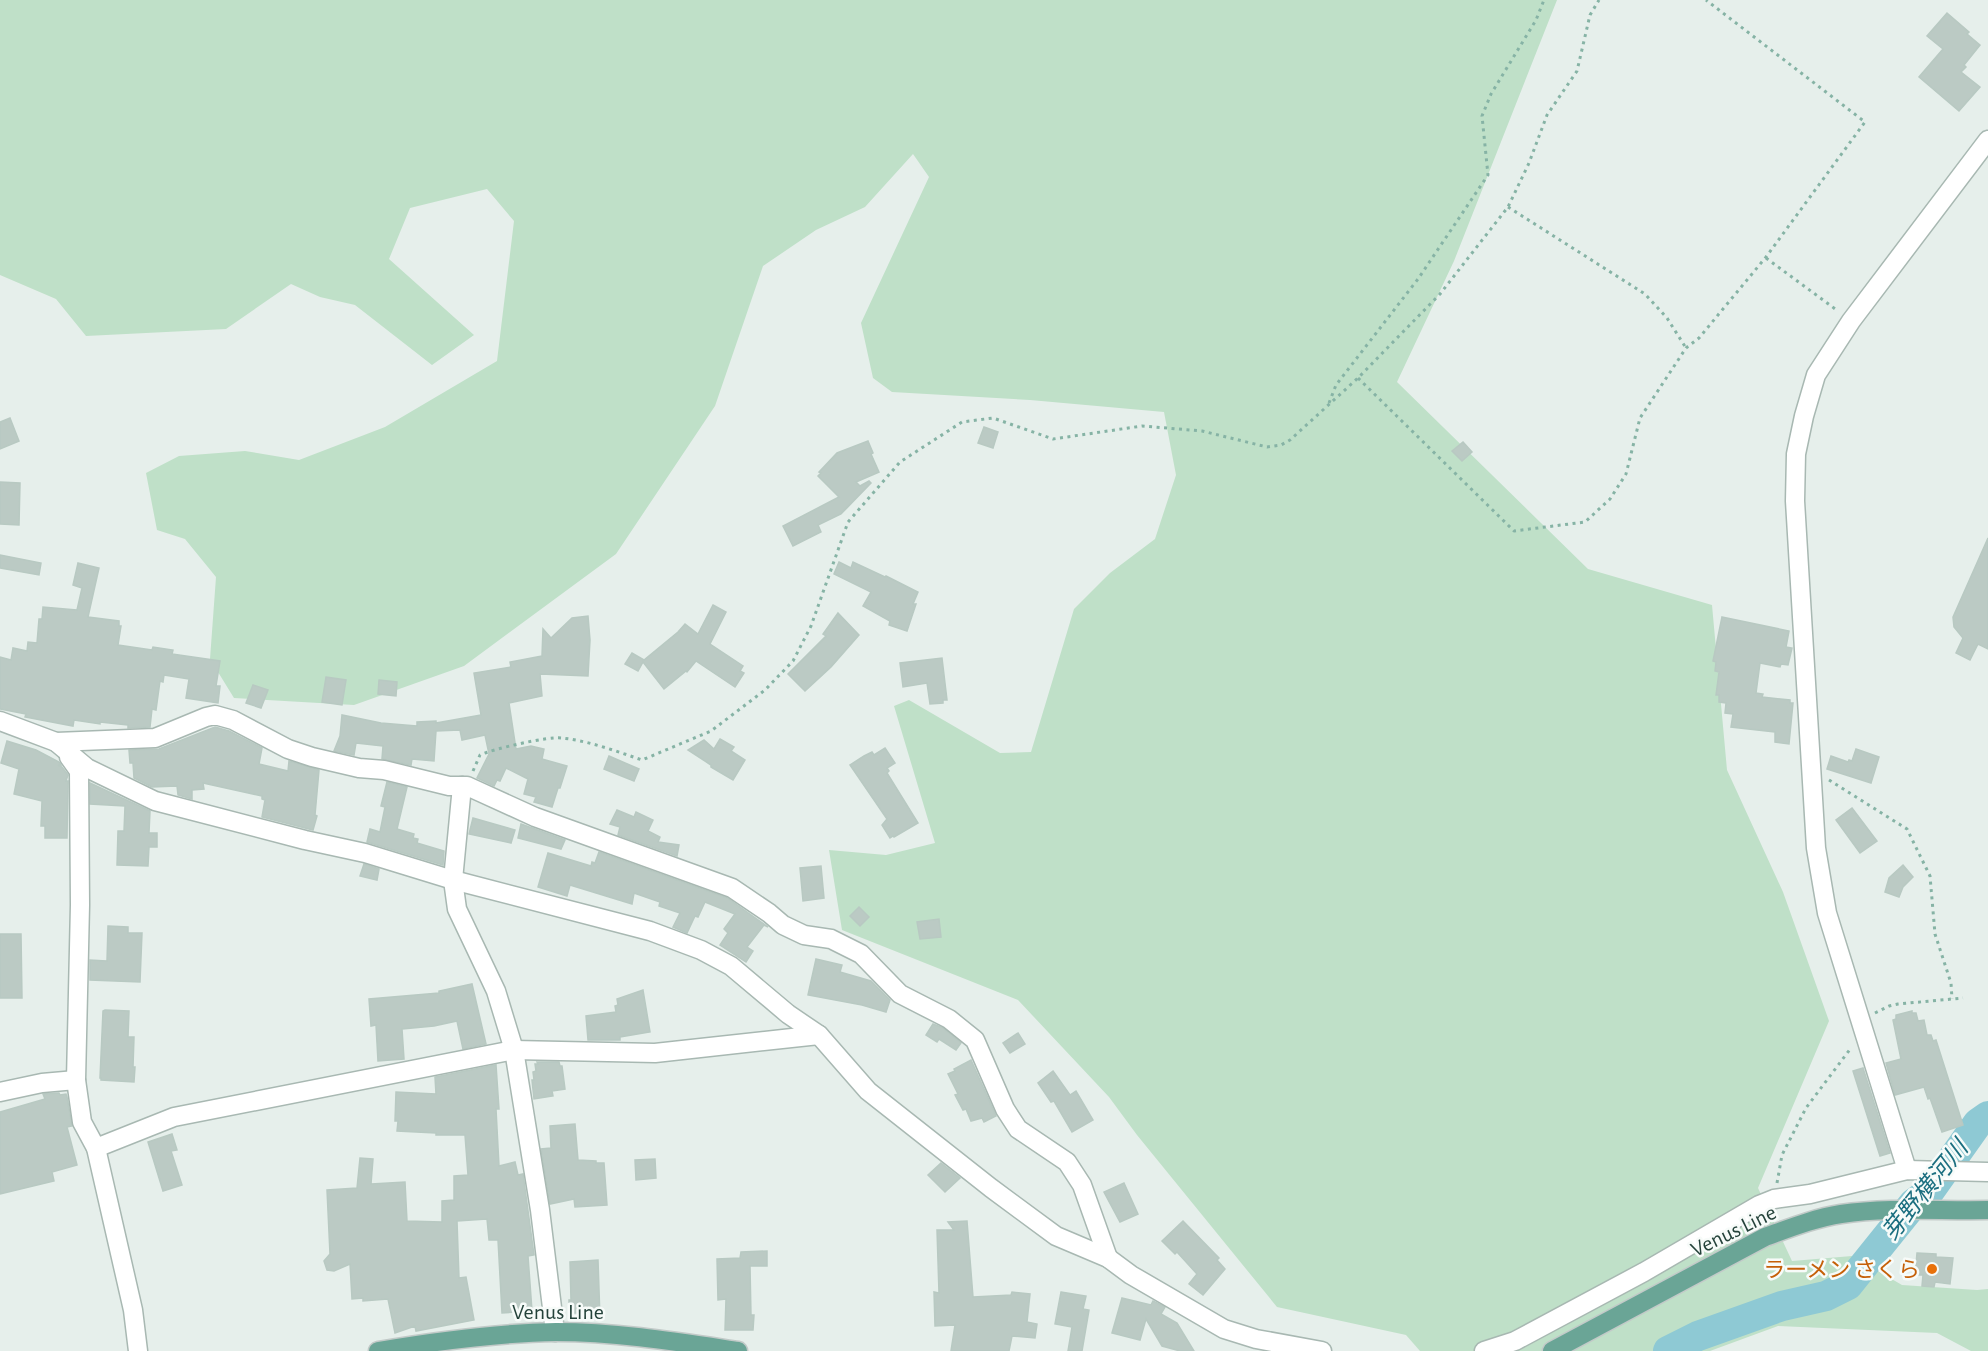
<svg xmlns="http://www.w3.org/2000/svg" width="1988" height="1351" font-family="'Alegreya Sans','Noto Sans JP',sans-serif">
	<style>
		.green { fill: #bfe0c8 }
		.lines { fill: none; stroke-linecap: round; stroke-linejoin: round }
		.river { stroke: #8ec9d4; stroke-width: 30 }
		.building { fill: #bbcac4; stroke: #b8c9c2; stroke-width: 1.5 }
		.minor-casing { stroke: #a8b8b2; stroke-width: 21 }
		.major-casing { stroke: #c2cac8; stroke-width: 21 }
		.path { stroke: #86b3a5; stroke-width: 3; stroke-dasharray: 3 4.5; stroke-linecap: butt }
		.minor { stroke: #fff; stroke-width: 18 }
		.major { stroke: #6aa596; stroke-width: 18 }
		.food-dot { fill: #e8710a; stroke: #f7fbf9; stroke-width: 2 }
		.labels { text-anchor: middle; stroke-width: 5; stroke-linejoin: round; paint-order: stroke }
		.street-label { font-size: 22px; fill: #24423a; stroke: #f7fbf9 }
		.food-label { font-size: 22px; fill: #c56008; stroke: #f7fbf9; text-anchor: end }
		.water-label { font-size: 24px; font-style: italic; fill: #1c6f80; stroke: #f7fbf9 }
	</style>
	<rect width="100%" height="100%" fill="#e6efeb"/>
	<path class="green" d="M 0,0 L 1557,0 L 1454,261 L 1397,382 L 1588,569 L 1712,605 L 1727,770 L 1783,892 L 1829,1021 L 1758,1188 L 1792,1261 L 1852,1256 L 1902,1285 L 1977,1290 L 1988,1289 L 1988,1351 L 1971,1351 L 1937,1333 L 1778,1326 L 1710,1351 L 1420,1351 L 1406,1335 L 1277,1307 L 1137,1135 L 1109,1097 L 1018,1000 L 842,930 L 829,850 L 886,855 L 935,843 L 894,706 L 909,700 L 1000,753 L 1031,752 L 1074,609 L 1110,573 L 1155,539 L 1176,475 L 1164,412 L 1030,400 L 892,392 L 873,378 L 861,323 L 929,177 L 913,154 L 865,207 L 816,230 L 763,266 L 715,406 L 616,554 L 464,666 L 354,705 L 234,698 L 210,659 L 216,577 L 185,539 L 157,530 L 146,473 L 179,456 L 245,451 L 299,460 L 385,427 L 497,361 L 514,221 L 487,189 L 410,208 L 389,259 L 474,335 L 432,365 L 355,305 L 320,297 L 291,284 L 226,329 L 86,336 L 56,299 L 0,275 Z"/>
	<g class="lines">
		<path class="river" d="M 1668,1351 L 1698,1336 L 1782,1306 L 1826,1296 L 1848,1285 L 1914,1203 L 1929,1192 L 1978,1123 L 1988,1116"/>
	</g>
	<g class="building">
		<path d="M 1947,13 L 1969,32 L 1967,34 L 1980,45 L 1964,65 L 1966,67 L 1961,72 L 1980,87 L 1959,111 L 1919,77 L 1943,49 L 1927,36 Z"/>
		<path d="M 10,418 L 19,441 L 0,449 L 0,422 Z"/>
		<path d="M 984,427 L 998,432 L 993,448 L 978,443 Z"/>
		<path d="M 868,441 L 873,453 L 871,454 L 879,472 L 856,482 L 860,486 L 869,481 L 871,483 L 841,514 L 818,525 L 821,532 L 793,546 L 783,526 L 839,497 L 818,476 L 821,473 L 819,472 L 837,453 Z"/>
		<path d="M 1463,442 L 1472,452 L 1462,461 L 1452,451 Z"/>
		<path d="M 0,482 L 20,483 L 19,525 L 0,524 Z"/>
		<path d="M 1988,538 L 1988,649 L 1978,644 L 1970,660 L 1956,653 L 1963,638 L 1954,627 L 1953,617 Z"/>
		<path d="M 0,555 L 41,563 L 39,575 L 0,568 Z"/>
		<path d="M 839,562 L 851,568 L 853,562 L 885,577 L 886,576 L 918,592 L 913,604 L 916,604 L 907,631 L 889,625 L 890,621 L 863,606 L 871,592 L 834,574 Z"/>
		<path d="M 78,563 L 99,568 L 88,617 L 119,621 L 119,626 L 121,626 L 118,645 L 152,650 L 153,647 L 173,650 L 172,654 L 220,661 L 216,686 L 220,686 L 218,703 L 186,698 L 189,679 L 164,675 L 163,682 L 160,681 L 156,710 L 152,709 L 150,727 L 128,728 L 128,725 L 100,722 L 100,724 L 74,720 L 73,726 L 25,717 L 26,714 L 0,709 L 0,657 L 11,660 L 13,648 L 27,651 L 28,642 L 37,643 L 39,619 L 42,619 L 43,607 L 77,610 L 82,588 L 73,585 Z"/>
		<path d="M 713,605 L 726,612 L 710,644 L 743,666 L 740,671 L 744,673 L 735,687 L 696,661 L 687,672 L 686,671 L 664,689 L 643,662 L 638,671 L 625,664 L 632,653 L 644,660 L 678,632 L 685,624 L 698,634 Z"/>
		<path d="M 838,613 L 859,635 L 831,667 L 805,691 L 788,674 L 826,636 L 823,634 Z"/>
		<path d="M 588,616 L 590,640 L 588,676 L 540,674 L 542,696 L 509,703 L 516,749 L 531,746 L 544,749 L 542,759 L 567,766 L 560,788 L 558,788 L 552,807 L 534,802 L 536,797 L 524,794 L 528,779 L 506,768 L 500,781 L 497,780 L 494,786 L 477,778 L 489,754 L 485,735 L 462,740 L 460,730 L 436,731 L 434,761 L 412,759 L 411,765 L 382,759 L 383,746 L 356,743 L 354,755 L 334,751 L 340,736 L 342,715 L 381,723 L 417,726 L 417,722 L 436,721 L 436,723 L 481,715 L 474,673 L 511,667 L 510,662 L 542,656 L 543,629 L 551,638 L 572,618 Z"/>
		<path d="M 1722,617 L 1789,631 L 1786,647 L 1792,648 L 1788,665 L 1781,664 L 1780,667 L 1760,663 L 1756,693 L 1763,694 L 1762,697 L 1790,700 L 1790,703 L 1793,703 L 1789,744 L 1775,742 L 1775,732 L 1731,727 L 1733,714 L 1725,713 L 1726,703 L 1719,702 L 1719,695 L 1716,695 L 1719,672 L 1715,671 L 1716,662 L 1713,661 Z"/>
		<path d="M 942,658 L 947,700 L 943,700 L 943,703 L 930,704 L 927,683 L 903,687 L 900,663 Z"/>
		<path d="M 326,677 L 346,680 L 342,705 L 322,702 Z"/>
		<path d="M 379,680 L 397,682 L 396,696 L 378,694 Z"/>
		<path d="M 253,685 L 268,690 L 261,708 L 246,703 Z"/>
		<path d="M 215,727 L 229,731 L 262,748 L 259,764 L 288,771 L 289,761 L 319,770 L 315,815 L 317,816 L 313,830 L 262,817 L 265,800 L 262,799 L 262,796 L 203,783 L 204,789 L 192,790 L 192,799 L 178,795 L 177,786 L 152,787 L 134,778 L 133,763 L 130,763 L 129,750 L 159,749 Z"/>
		<path d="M 720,739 L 734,747 L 731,751 L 745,760 L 733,780 L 711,767 L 711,765 L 688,750 L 704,740 L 714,749 Z"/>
		<path d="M 7,741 L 36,750 L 59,762 L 61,765 L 58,765 L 62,767 L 68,775 L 66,781 L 68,781 L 67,838 L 45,838 L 45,826 L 41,826 L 42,801 L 14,794 L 19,769 L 1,763 Z"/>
		<path d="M 885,748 L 895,763 L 887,768 L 889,771 L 887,773 L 918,823 L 894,837 L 893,836 L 890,838 L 882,825 L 887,819 L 850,765 L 864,756 L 872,752 L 874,755 Z"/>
		<path d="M 1856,749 L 1879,757 L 1871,783 L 1827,769 L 1831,756 L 1848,762 L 1849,760 L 1852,761 Z"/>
		<path d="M 609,756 L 639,769 L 634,781 L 604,769 Z"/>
		<path d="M 387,782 L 407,787 L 397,829 L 414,834 L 413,838 L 418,839 L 417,843 L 444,851 L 443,865 L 367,842 L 370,829 L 380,832 L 385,807 L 381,806 Z"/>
		<path d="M 90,783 L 150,811 L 149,833 L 157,833 L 157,847 L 149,847 L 148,866 L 117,865 L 118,831 L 124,831 L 125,806 L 90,804 Z"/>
		<path d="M 1852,808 L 1877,841 L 1860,853 L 1836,820 Z"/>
		<path d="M 617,810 L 634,817 L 636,812 L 653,820 L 648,831 L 660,837 L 658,842 L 679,845 L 677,856 L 618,835 L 620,827 L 610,824 Z"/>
		<path d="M 473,818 L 515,830 L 511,843 L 469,834 Z"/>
		<path d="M 521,824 L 565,840 L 561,849 L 518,838 Z"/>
		<path d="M 599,852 L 727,898 L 768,927 L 764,925 L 747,947 L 753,951 L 746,962 L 720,945 L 728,933 L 724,929 L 735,914 L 705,902 L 698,917 L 695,916 L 687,933 L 673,927 L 680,913 L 659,906 L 660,902 L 634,893 L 632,904 L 570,885 L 567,896 L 538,887 L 548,853 L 591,866 L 592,862 L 595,863 Z"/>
		<path d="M 364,864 L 379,869 L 377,880 L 360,876 Z"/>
		<path d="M 1903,865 L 1913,877 L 1903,887 L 1899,897 L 1885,892 L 1889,878 Z"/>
		<path d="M 821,866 L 824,898 L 803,901 L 800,868 Z"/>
		<path d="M 859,907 L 869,917 L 860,926 L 850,916 Z"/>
		<path d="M 939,919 L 941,937 L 920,939 L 917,922 Z"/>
		<path d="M 108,926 L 128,927 L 128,933 L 142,933 L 140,982 L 90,980 L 90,960 L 107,961 Z"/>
		<path d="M 0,934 L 21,934 L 22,998 L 0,998 Z"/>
		<path d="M 816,959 L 842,965 L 840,972 L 871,981 L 890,1000 L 886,1012 L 862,1005 L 808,995 Z"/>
		<path d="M 472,984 L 486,1044 L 463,1049 L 457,1021 L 434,1026 L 402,1029 L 404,1059 L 378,1061 L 376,1025 L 371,1026 L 369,999 L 439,993 L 439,991 Z"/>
		<path d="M 643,990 L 650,1032 L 620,1037 L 620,1040 L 588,1040 L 586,1016 L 616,1012 L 615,1006 L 618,1005 L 617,999 Z"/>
		<path d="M 105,1010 L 129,1011 L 128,1037 L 134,1037 L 133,1067 L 135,1067 L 134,1082 L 101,1080 L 101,1078 L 100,1078 L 103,1011 Z"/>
		<path d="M 1912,1011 L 1912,1013 L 1916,1013 L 1918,1021 L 1924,1020 L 1927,1035 L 1931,1035 L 1933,1041 L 1936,1040 L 1963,1125 L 1942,1132 L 1930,1098 L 1928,1099 L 1924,1087 L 1895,1095 L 1886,1063 L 1901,1059 L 1893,1020 L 1896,1019 L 1896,1015 Z"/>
		<path d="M 933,1024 L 943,1028 L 961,1043 L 956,1050 L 939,1039 L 937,1042 L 926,1035 Z"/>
		<path d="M 1018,1033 L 1025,1044 L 1010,1053 L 1003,1043 Z"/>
		<path d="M 971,1060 L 996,1116 L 984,1122 L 982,1118 L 971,1121 L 966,1109 L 963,1110 L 955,1095 L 958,1094 L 948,1074 L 955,1071 L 954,1069 Z"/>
		<path d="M 537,1062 L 559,1062 L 560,1066 L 562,1066 L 565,1089 L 552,1091 L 553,1096 L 534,1099 L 532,1080 L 534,1080 L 533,1072 L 536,1071 L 535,1064 L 538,1064 Z"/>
		<path d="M 496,1065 L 499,1109 L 496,1109 L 499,1166 L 515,1162 L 518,1175 L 523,1174 L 534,1255 L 528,1256 L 532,1311 L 502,1313 L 498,1240 L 489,1240 L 487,1219 L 457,1221 L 459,1278 L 466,1277 L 474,1320 L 416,1331 L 415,1326 L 395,1333 L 388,1299 L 363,1301 L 363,1298 L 352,1299 L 350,1264 L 334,1271 L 327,1270 L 324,1261 L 330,1254 L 327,1190 L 357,1188 L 360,1158 L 373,1159 L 371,1184 L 405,1182 L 407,1221 L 442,1222 L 442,1201 L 454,1200 L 454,1176 L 468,1175 L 465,1135 L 436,1135 L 436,1133 L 397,1131 L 398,1121 L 395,1121 L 396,1092 L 436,1094 L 435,1077 Z"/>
		<path d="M 1863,1068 L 1890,1153 L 1880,1156 L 1853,1071 Z"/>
		<path d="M 1053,1071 L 1070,1095 L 1076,1091 L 1093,1120 L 1072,1132 L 1054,1101 L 1051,1102 L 1038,1083 Z"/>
		<path d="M 59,1093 L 60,1095 L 66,1094 L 67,1097 L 72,1126 L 67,1127 L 77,1165 L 52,1172 L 54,1181 L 0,1194 L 0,1112 L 45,1099 L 43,1094 Z"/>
		<path d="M 575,1124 L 578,1160 L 596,1161 L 596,1163 L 604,1163 L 607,1205 L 575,1207 L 574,1199 L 550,1204 L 541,1149 L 551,1148 L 550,1126 Z"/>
		<path d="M 172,1134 L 177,1150 L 171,1151 L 182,1185 L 163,1191 L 148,1142 Z"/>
		<path d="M 655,1159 L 656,1178 L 636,1180 L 635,1160 Z"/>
		<path d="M 941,1163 L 960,1178 L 945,1192 L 928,1175 Z"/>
		<path d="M 1124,1183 L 1138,1214 L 1120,1222 L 1104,1192 Z"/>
		<path d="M 967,1221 L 973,1297 L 1011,1295 L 1012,1292 L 1030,1294 L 1027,1322 L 1037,1324 L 1035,1338 L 1012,1336 L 1009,1351 L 951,1351 L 955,1325 L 935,1326 L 934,1292 L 939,1293 L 937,1230 L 954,1230 L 948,1222 Z"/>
		<path d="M 1183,1221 L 1219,1258 L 1217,1260 L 1225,1269 L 1203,1295 L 1189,1284 L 1197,1274 L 1177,1252 L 1175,1254 L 1162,1241 Z"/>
		<path d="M 767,1251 L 767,1266 L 750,1266 L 751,1315 L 754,1315 L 753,1330 L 725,1330 L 726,1299 L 718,1300 L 717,1259 L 740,1258 L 741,1252 Z"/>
		<path d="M 1917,1253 L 1936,1254 L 1936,1257 L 1953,1258 L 1950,1284 L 1935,1282 L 1934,1287 L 1922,1286 L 1923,1275 L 1915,1275 Z"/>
		<path d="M 598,1260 L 600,1319 L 583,1320 L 583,1313 L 569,1313 L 569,1300 L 571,1300 L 570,1262 Z"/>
		<path d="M 1061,1292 L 1086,1296 L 1083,1309 L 1089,1310 L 1082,1351 L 1068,1351 L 1072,1327 L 1055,1324 Z"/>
		<path d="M 1122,1298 L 1151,1305 L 1153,1301 L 1165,1307 L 1161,1314 L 1177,1323 L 1194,1351 L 1180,1351 L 1162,1346 L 1146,1319 L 1140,1340 L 1112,1333 Z"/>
	</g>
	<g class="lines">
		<defs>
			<g id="minor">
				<path d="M 0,721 L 56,742 L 155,738 L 206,717 L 215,715 L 233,720 L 288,749 L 312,757 L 359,768 L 384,770 L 449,786 L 467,786 L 535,817 L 732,888 L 769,913 L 783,925 L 804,935 L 831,939 L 861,954 L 900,994 L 949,1019 L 975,1040 L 1005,1109 L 1018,1129 L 1067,1162 L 1082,1185 L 1108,1258"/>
				<path d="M 56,742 L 87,768 L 155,801 L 305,840 L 365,853 L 453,880 L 650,931 L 701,950 L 731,966 L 788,1014 L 819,1035 L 868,1091 L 991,1188 L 1056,1236 L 1108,1258 L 1131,1275 L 1224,1329 L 1256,1339 L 1322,1351"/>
				<path d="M 69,757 L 79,771 L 80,905 L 76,1080 L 82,1122 L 96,1148 L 133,1310 L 138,1351"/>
				<path d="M 462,786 L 453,880 L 457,909 L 496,991 L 514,1050 L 540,1210 L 555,1332"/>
				<path d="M 0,1092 L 42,1083 L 76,1080"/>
				<path d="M 96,1148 L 174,1117 L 514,1050 L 655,1053 L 819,1035"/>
				<path d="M 1907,1170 L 1827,913 L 1816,848 L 1795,501 L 1796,454 L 1804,416 L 1816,375 L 1851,321 L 1988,140"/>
				<path d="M 1484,1351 L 1515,1341 L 1644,1272 L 1759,1205 L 1774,1199 L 1810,1194 L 1907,1170 L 1988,1172"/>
			</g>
			<g id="major">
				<path d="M 378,1351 C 437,1341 496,1333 556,1332 C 617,1332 678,1342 738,1351"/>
				<path d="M 1552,1351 L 1765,1237 C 1790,1228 1815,1218 1841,1214 C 1889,1207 1939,1211 1988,1210"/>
			</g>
		</defs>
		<use href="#minor" class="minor-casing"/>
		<use href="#major" class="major-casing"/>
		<g class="path">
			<path d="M 1508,207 L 1645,294 L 1667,318 L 1686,348"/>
			<path d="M 1766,258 L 1838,311"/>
			<path d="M 1358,378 L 1514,531 L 1585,522 L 1610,499 L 1626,474 L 1640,418 L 1686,348 L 1699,338 L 1766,257 L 1865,122 L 1706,0"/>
			<path d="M 1329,403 L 1336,385 L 1418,279 L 1488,175 L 1482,116 L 1491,94 L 1536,20 L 1544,0"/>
			<path d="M 473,771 L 480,755 C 493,749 548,736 562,738 C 589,741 616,751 642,760 L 711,731 L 765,690 L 793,661 L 811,626 L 848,522 L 900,462 L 962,422 L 993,418 L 1053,439 L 1142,426 L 1202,431 L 1267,447 L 1281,445 L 1290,440 L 1358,378 L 1440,294 L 1508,207 L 1529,163 L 1547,115 L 1577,71 L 1590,15 L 1599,0"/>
			<path d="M 1829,780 L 1907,829 L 1930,876 L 1935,934 L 1951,983 L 1952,999"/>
			<path d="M 1875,1013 L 1889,1006 L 1898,1004 L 1963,998"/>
			<path d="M 1777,1183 L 1782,1155 L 1806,1108 L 1851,1048"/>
		</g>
		<use href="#minor" class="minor"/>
		<use href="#major" class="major"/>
	</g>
	<circle class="food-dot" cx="1932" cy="1269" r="6"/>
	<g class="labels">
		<g class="street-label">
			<text transform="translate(1733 1230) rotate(-26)" y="8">Venus Line</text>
			<text x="558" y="1319">Venus Line</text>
		</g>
		<g class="food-label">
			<text x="1920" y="1277">ラーメン さくら</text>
		</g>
		<g class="water-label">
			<text transform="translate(1925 1190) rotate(-51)" y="8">芽野横河川</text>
		</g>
	</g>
</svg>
